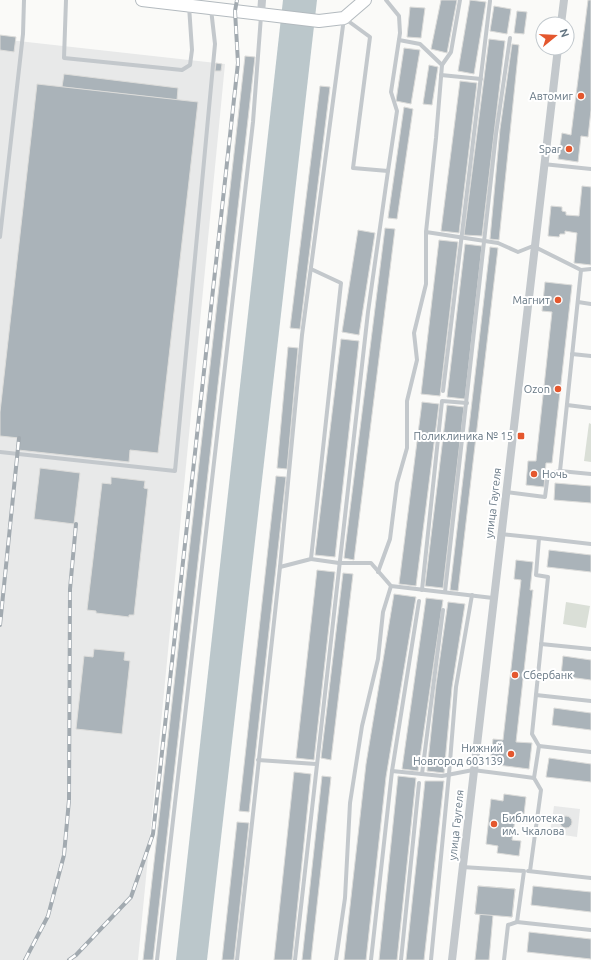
<svg xmlns="http://www.w3.org/2000/svg" width="591" height="960" font-family="Ubuntu,sans-serif">
	<style>
		.built { fill: #e8e9e9 }
		.green { fill: #dadfd7 }
		.water { fill: #bbc7cb }
		.building { fill: #aab3b9; stroke: #dcdcda }
		.lines { fill: none; stroke-linecap: round; stroke-linejoin: round }
		.secondary-casing { stroke: #b3babf; stroke-width: 14 }
		.lane { stroke: #c3c8cc; stroke-width: 4 }
		.street { stroke: #c3c8cc; stroke-width: 8 }
		.secondary { stroke: #fff; stroke-width: 12 }
		.rail-casing { stroke: #a2aab0; stroke-width: 4 }
		.rail { stroke: #fff; stroke-width: 2.5; stroke-dasharray: 8; stroke-linecap: butt }
		.poi-dot { fill: #e4572e; stroke: #fff; stroke-width: 1.5 }
		.labels { text-anchor: middle; stroke-width: 4; stroke-linejoin: round; paint-order: stroke }
		.poi-label { font-size: 11px; fill: #657683; stroke: #fff; text-anchor: end }
		.street-label { font-size: 11px; fill: #657683; stroke: #fff }
	</style>
	<rect width="100%" height="100%" fill="#fafaf8"/>
	<g class="built">
		<path d="M 0,39 L 225,64 L 138,960 L 0,960 Z"/>
		<path d="M 554,806 L 580,809 L 577,837 L 550,833 Z"/>
	</g>
	<g class="green">
		<path d="M 589,423 L 591,424 L 591,462 L 584,461 Z"/>
		<path d="M 566,602 L 590,606 L 586,628 L 563,624 Z"/>
	</g>
	<path class="water" d="M 283,0 L 317,0 L 207,960 L 176,960 Z"/>
	<g class="building">
		<path d="M 441,0 L 457,0 L 447,53 L 431,49 Z"/>
		<path d="M 470,0 L 486,2 L 474,74 L 458,71 Z"/>
		<path d="M 588,0 L 591,0 L 591,110 L 588,137 L 581,136 L 578,162 L 558,159 L 562,133 L 571,135 Z"/>
		<path d="M 494,6 L 511,9 L 507,34 L 490,31 Z"/>
		<path d="M 410,7 L 425,8 L 421,38 L 407,37 Z"/>
		<path d="M 517,11 L 527,12 L 524,34 L 514,33 Z"/>
		<path d="M 0,35 L 16,37 L 14,52 L 0,50 Z"/>
		<path d="M 489,39 L 505,41 L 482,236 L 464,235 Z"/>
		<path d="M 512,44 L 519,45 L 499,240 L 490,239 L 500,129 Z"/>
		<path d="M 404,48 L 420,50 L 411,104 L 396,101 Z"/>
		<path d="M 245,56 L 255,57 L 153,960 L 143,960 Z"/>
		<path d="M 216,63 L 222,64 L 221,71 L 215,71 Z"/>
		<path d="M 429,65 L 438,67 L 432,105 L 423,104 Z"/>
		<path d="M 64,74 L 178,88 L 177,100 L 62,87 Z"/>
		<path d="M 460,81 L 477,83 L 459,233 L 441,231 Z"/>
		<path d="M 37,84 L 198,102 L 158,453 L 130,450 L 129,462 L 18,450 L 19,438 L 0,436 L 0,412 Z"/>
		<path d="M 320,86 L 330,87 L 300,329 L 290,328 Z"/>
		<path d="M 404,107 L 413,109 L 397,219 L 388,218 Z"/>
		<path d="M 582,186 L 591,187 L 591,265 L 574,263 L 577,233 L 565,231 L 565,234 L 560,234 L 559,237 L 548,236 L 551,206 L 562,207 L 562,211 L 566,212 L 566,215 L 579,216 Z"/>
		<path d="M 385,228 L 395,229 L 354,560 L 344,558 Z"/>
		<path d="M 358,230 L 375,233 L 359,335 L 342,332 Z"/>
		<path d="M 439,240 L 458,242 L 440,396 L 421,394 Z"/>
		<path d="M 465,244 L 482,246 L 465,399 L 447,397 Z"/>
		<path d="M 490,247 L 498,248 L 458,591 L 450,590 Z"/>
		<path d="M 545,282 L 572,285 L 552,463 L 546,463 L 544,487 L 526,485 L 528,461 L 536,461 L 552,312 L 542,311 Z"/>
		<path d="M 341,339 L 359,341 L 335,557 L 315,555 Z"/>
		<path d="M 288,347 L 298,348 L 287,469 L 277,468 Z"/>
		<path d="M 422,402 L 439,404 L 416,586 L 399,584 Z"/>
		<path d="M 447,405 L 464,407 L 443,588 L 425,586 Z"/>
		<path d="M 40,468 L 80,473 L 74,524 L 34,519 Z"/>
		<path d="M 276,476 L 286,477 L 249,812 L 239,811 Z"/>
		<path d="M 111,477 L 145,481 L 144,488 L 148,489 L 134,615 L 129,615 L 129,617 L 96,613 L 96,611 L 87,610 L 102,483 L 111,484 Z"/>
		<path d="M 555,483 L 591,486 L 591,503 L 554,500 Z"/>
		<path d="M 549,550 L 591,555 L 591,572 L 547,567 Z"/>
		<path d="M 516,560 L 533,562 L 530,590 L 533,590 L 516,742 L 532,743 L 529,769 L 490,764 L 493,739 L 503,740 L 521,580 L 514,579 Z"/>
		<path d="M 317,570 L 335,572 L 314,760 L 296,758 Z"/>
		<path d="M 343,573 L 353,574 L 331,760 L 321,758 Z"/>
		<path d="M 394,594 L 416,597 L 386,777 L 366,960 L 344,960 L 366,764 Z"/>
		<path d="M 426,598 L 443,600 L 418,771 L 402,769 Z"/>
		<path d="M 448,602 L 465,604 L 452,687 L 444,773 L 427,771 L 436,685 Z"/>
		<path d="M 94,649 L 125,652 L 124,660 L 130,661 L 122,734 L 76,729 L 84,656 L 93,657 Z"/>
		<path d="M 563,656 L 591,660 L 591,680 L 561,676 Z"/>
		<path d="M 554,708 L 591,713 L 591,730 L 552,725 Z"/>
		<path d="M 549,758 L 591,764 L 591,782 L 546,777 Z"/>
		<path d="M 294,772 L 311,774 L 292,960 L 274,960 Z"/>
		<path d="M 322,776 L 331,777 L 311,960 L 302,960 Z"/>
		<path d="M 398,776 L 416,778 L 397,960 L 379,960 Z"/>
		<path d="M 425,781 L 444,781 L 424,960 L 406,960 Z"/>
		<path d="M 504,794 L 526,797 L 524,814 L 516,813 L 512,840 L 521,841 L 519,856 L 497,853 L 498,846 L 486,844 L 491,799 L 503,801 Z"/>
		<circle cx="566" cy="822" r="6"/>
		<path d="M 237,822 L 249,823 L 234,960 L 222,960 Z"/>
		<path d="M 478,886 L 515,889 L 512,917 L 493,915 L 489,960 L 475,960 L 480,914 L 475,914 Z"/>
		<path d="M 478,886 L 515,889 L 512,917 L 475,914 Z"/>
		<path d="M 533,886 L 591,892 L 591,912 L 531,905 Z"/>
		<path d="M 529,932 L 591,939 L 591,959 L 527,952 Z"/>
	</g>
	<g class="lines">
		<defs>
			<path id="secondary" d="M 142,0 L 319,21 L 344,18 L 365,0"/>
		</defs>
		<use href="#secondary" class="secondary-casing"/>
		<g class="lane">
			<path d="M 66,0 L 64,58 L 182,70 L 190,65 L 192,50 L 189,6"/>
			<path d="M 399,40 L 420,44 L 442,65 L 436,138 L 426,232"/>
			<path d="M 442,65 L 451,52 L 460,0"/>
			<path d="M 441,75 L 481,79"/>
			<path d="M 543,164 L 591,169"/>
			<path d="M 0,237 L 23,34 L 24,0"/>
			<path d="M 578,302 L 591,304"/>
			<path d="M 572,354 L 591,356"/>
			<path d="M 443,391 L 490,1"/>
			<path d="M 567,405 L 591,408"/>
			<path d="M 0,452 L 175,471 L 215,44 L 211,9"/>
			<path d="M 560,471 L 591,474"/>
			<path d="M 506,492 L 545,497 L 548,474 L 560,471 L 581,270"/>
			<path d="M 501,534 L 539,538 L 536,575 L 548,577 L 532,734 L 539,746 L 534,778"/>
			<path d="M 539,538 L 591,544"/>
			<path d="M 311,559 L 339,563 L 371,563 L 391,586 L 493,598"/>
			<path d="M 280,567 L 311,559 L 341,283 L 311,269"/>
			<path d="M 378,572 L 390,539 L 397,483 L 407,448 L 407,401 L 417,360 L 414,333 L 426,284 L 426,232 L 498,243 L 518,252 L 533,246 L 581,270 L 591,269"/>
			<path d="M 422,590 L 442,401 L 467,403"/>
			<path d="M 445,592 L 496,134 L 510,38"/>
			<path d="M 541,644 L 591,649"/>
			<path d="M 536,695 L 591,701"/>
			<path d="M 539,746 L 591,752"/>
			<path d="M 258,760 L 316,764"/>
			<path d="M 392,771 L 419,601"/>
			<path d="M 422,774 L 443,610"/>
			<path d="M 462,867 L 524,871 L 517,922 L 508,925 L 504,960"/>
			<path d="M 528,871 L 591,878"/>
			<path d="M 517,922 L 591,930"/>
			<path d="M 157,960 L 253,122 L 261,16"/>
			<path d="M 237,960 L 280,567 L 302,335 L 344,18 L 370,37 L 353,168 L 388,171 L 397,111 L 391,92 L 400,33 L 399,16 L 386,0"/>
			<path d="M 295,960 L 368,312 L 388,171"/>
			<path d="M 336,960 L 345,898 L 350,803 L 362,726 L 378,659 L 383,612 L 391,586"/>
			<path d="M 371,960 L 392,771 L 442,776 L 473,770 L 534,778 L 541,790 L 530,871"/>
			<path d="M 401,960 L 419,783"/>
			<path d="M 431,960 L 449,774 L 456,687 L 472,595"/>
		</g>
		<g class="street">
			<path d="M 261,14 L 262,0"/>
			<path d="M 561,24 L 564,0"/>
			<path d="M 452,960 L 558,48"/>
		</g>
		<use href="#secondary" class="secondary"/>
		<defs>
			<g id="rail">
				<path d="M 0,625 L 19,438"/>
				<path d="M 25,960 L 48,916 L 64,855 L 69,800 L 70,589 L 76,524"/>
				<path d="M 69,960 L 76,955 L 131,897 L 153,834 L 238,63 L 235,11 L 237,0"/>
			</g>
		</defs>
		<use href="#rail" class="rail-casing"/>
		<use href="#rail" class="rail"/>
	</g>
	<g class="poi-dot">
		<circle cx="581" cy="96" r="4"/>
		<circle cx="569" cy="149" r="4"/>
		<circle cx="558" cy="300" r="4"/>
		<circle cx="558" cy="389" r="4"/>
		<rect x="517" y="432" width="8" height="8" rx="2"/>
		<circle cx="534" cy="474" r="4"/>
		<circle cx="515" cy="675" r="4"/>
		<circle cx="511" cy="754" r="4"/>
		<circle cx="494" cy="824" r="4"/>
	</g>
	<g class="labels">
		<g class="poi-label">
			<text x="573" y="100">Автомиг</text>
			<text x="561" y="153">Spar</text>
			<text x="550" y="304">Магнит</text>
			<text x="550" y="393">Ozon</text>
			<text x="513" y="440">Поликлиника № 15</text>
			<text x="542" y="478" text-anchor="start">Ночь</text>
			<text x="523" y="679" text-anchor="start">Сбербанк</text>
			<text x="503" y="752">Нижний<tspan x="503" dy="13">Новгород 603139</tspan></text>
			<text x="502" y="822" text-anchor="start">Библиотека<tspan x="502" dy="13">им. Чкалова</tspan></text>
		</g>
		<g class="street-label">
			<text transform="translate(493 503) rotate(-83)" y="4">улица Гаугеля</text>
			<text transform="translate(456 825) rotate(-84)" y="4">улица Гаугеля</text>
		</g>
	</g>
	<g transform="translate(555 36) rotate(72)"><circle r="19" fill="#ffffff" stroke="#c1c8cd"/>
	<path d="M0-3L7 15L0 10L-7 15Z" fill="#e4572e"/>
	<text y="-6" font-size="11" font-weight="bold" text-anchor="middle" fill="#657683">N</text>
	</g>
</svg>
